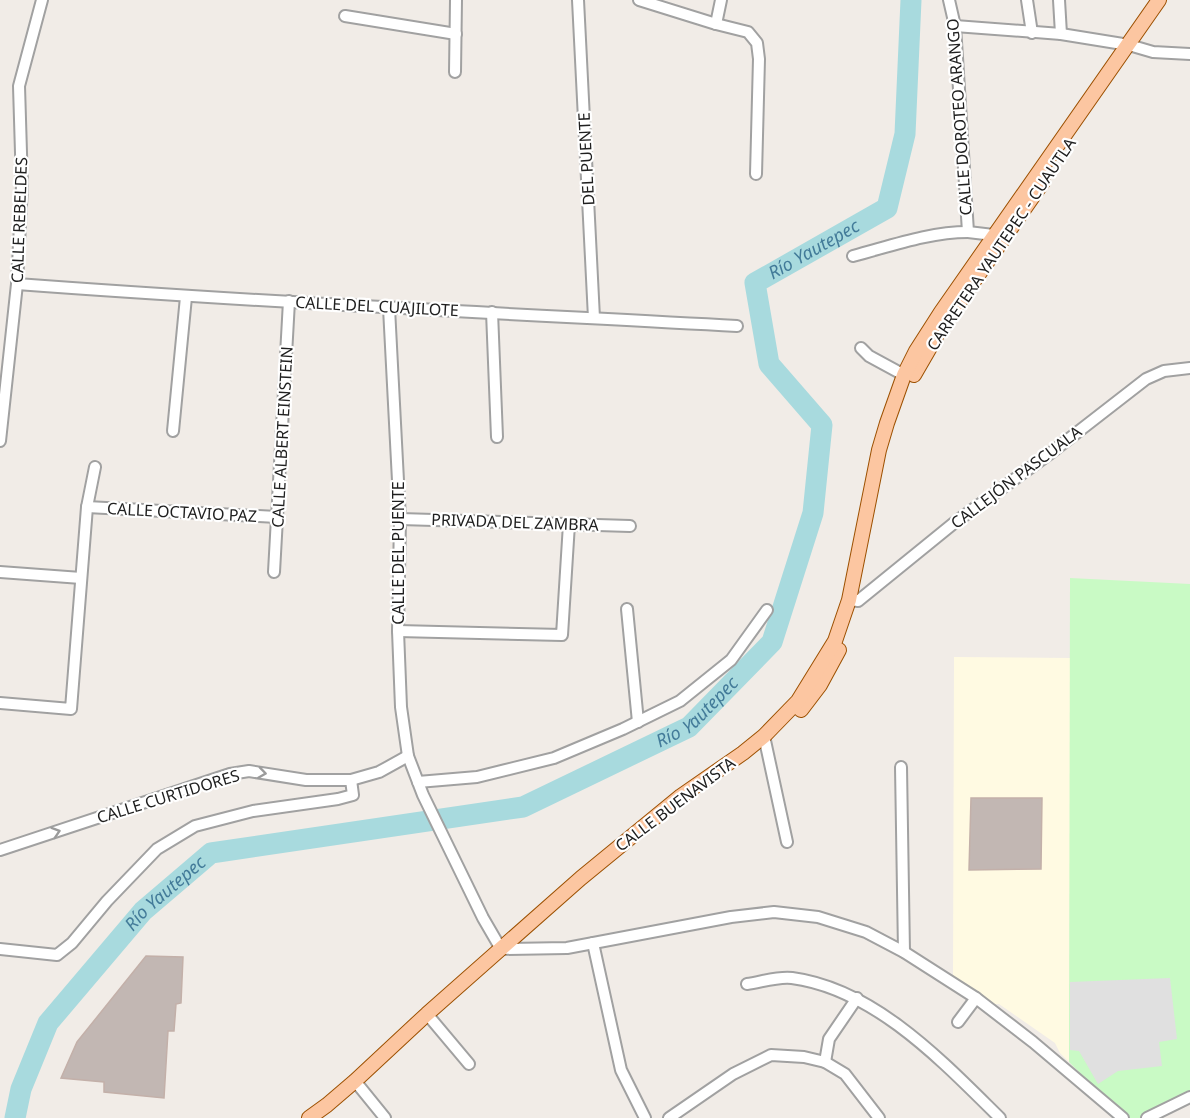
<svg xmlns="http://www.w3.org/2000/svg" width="1190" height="1118" font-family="'Noto Sans',sans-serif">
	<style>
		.education { fill: #fffae2 }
		.park { fill: #c9fac5 }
		.parking { fill: #e0e0e0 }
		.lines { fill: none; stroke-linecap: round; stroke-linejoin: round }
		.river { stroke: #a8dade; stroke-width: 21 }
		.building { fill: #c2b7b3; stroke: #c3b0a9; stroke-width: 1.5 }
		.minor-casing { stroke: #a1a1a1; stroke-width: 14 }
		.major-casing { stroke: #9c5000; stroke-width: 16 }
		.minor { stroke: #fff; stroke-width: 10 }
		.major { stroke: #fcc6a1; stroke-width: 14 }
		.oneway { stroke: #9b9b9b }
		.labels { text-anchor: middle; stroke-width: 4.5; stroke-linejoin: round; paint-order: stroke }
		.street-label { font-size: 16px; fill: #202020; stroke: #fff }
		.water-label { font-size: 18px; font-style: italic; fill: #437b99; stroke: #fff }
	</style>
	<rect width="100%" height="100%" fill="#f1ece7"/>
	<path class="education" d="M 954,657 L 1071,658 L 1069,1062 L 1060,1053 L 1055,1043 L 999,1004 L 988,1005 L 953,981 Z"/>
	<path class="park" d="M 1070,578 L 1190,584 L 1190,1097 L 1147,1118 L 1125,1118 L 1069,1062 Z"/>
	<path class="parking" d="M 1170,978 L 1177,1039 L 1159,1042 L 1162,1066 L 1118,1071 L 1098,1084 L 1079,1051 L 1070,1050 L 1070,982 Z"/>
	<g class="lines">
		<path class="river" id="s1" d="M 15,1118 L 21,1089 L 48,1023 L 143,911 L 211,853 L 523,807 L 689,727 L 772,642 L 813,513 L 822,425 L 769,364 L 755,283 L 887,208 L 905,134 L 911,0"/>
	</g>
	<g class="building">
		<path d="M 971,798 L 1042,798 L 1041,869 L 969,870 Z"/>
		<path d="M 146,956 L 183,957 L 181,1003 L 176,1004 L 174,1031 L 168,1031 L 164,1098 L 104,1092 L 104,1082 L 61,1078 L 77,1042 Z"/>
	</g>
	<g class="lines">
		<defs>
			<g id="minor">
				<path d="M 578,0 L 594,318"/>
				<path d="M 639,0 L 716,24 L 748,32 L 757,43 L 759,59 L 756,174"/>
				<path d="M 949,0 L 955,26 L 968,232 L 1002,236"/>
				<path d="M 1027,0 L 1032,33"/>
				<path d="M 1059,0 L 1061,34"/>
				<path d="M 345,16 L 456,34"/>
				<path d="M 716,24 L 721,0"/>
				<path d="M 955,26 L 1061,34 L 1129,45 L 1153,52 L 1190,54"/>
				<path d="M 455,72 L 456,0"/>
				<path d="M 853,256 C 891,246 929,232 968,232"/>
				<path d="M 17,284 C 257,302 497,313 737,326"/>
				<path d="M 389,308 L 400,519 L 398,631 L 401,707 L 408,756 L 423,795 L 483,918 L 501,949 L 567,948 L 731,917 L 774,912 L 818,917 L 866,932 L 904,952 L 976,998 L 1033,1042 L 1123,1118"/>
				<path d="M 492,312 L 497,437"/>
				<path d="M 861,348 L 869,356 L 904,375"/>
				<path d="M 173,431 L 186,297"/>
				<path d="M 0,441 L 17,284 L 22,186 L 19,86 L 42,0"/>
				<path d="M 87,507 L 277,517"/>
				<path d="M 400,519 L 630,526"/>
				<path d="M 0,572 L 81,578"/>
				<path d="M 274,572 L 289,301"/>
				<path d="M 849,600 L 858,601 L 954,523 L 1052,452 L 1146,379 L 1164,371 L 1190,368"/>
				<path d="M 627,609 L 638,722"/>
				<path d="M 398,631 L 562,635 L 569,524"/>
				<path d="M 0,703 L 71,709 L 87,507 L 95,467"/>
				<path d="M 764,736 L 787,842"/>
				<path d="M 901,767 L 904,952"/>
				<path d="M 418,782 L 477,777 L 554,758 L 623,729 L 680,701 L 731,660 L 767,610"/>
				<path d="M 0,850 L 230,774 L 249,771 L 306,780 L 351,780 L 379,772 L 408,756"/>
				<path d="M 593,943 L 621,1070 L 645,1118"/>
				<path d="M 0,949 L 57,955 L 72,943 L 107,901 L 157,849 L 195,826 L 253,811 L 338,799 L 353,795 L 351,780"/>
				<path d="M 747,984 C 761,982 779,976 792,978 C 875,989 943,1062 1000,1118"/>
				<path d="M 427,1014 L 469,1064"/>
				<path d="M 958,1022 L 976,998"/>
				<path d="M 825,1062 L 829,1039 L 857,998"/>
				<path d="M 355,1081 L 385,1118"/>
				<path d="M 669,1118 L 733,1074 L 771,1055 L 804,1057 L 825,1062 L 845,1074 L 879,1118"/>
				<path d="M 1147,1118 L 1190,1097"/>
			</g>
			<g id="major">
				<path d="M 953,311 L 1043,182"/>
				<path d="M 914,375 L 936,337"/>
				<path d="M 801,710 L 820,685 L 839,650"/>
				<path d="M 309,1118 L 327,1105 L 355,1081 L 427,1014 L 581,878 L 681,796 L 743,753 L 764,736 L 798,701 L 835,641 L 849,600 L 879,450 L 887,423 L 904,375 L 916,351 L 941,312 L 1159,0"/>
			</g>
		</defs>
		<use href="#minor" class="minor-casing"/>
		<use href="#major" class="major-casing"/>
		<use href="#minor" class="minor"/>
		<use href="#major" class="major"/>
	</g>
	<defs><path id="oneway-chevron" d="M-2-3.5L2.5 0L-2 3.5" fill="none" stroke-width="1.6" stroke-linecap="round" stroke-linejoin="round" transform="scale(1.5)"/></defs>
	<g class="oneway">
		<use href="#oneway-chevron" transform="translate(262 773) rotate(8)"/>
		<use href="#oneway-chevron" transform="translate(56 832) rotate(-18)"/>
	</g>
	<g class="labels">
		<g class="street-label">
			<text transform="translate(959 117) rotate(-94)" y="6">CALLE DOROTEO ARANGO</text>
			<text transform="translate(586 159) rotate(-93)" y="6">DEL PUENTE</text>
			<text transform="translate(19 220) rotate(-88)" y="6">CALLE REBELDES</text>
			<text transform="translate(1001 244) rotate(-56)" y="6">CARRETERA YAUTEPEC - CUAUTLA</text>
			<text transform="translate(377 306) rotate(3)" y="6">CALLE DEL CUAJILOTE</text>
			<text transform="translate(282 437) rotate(-87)" y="6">CALLE ALBERT EINSTEIN</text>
			<text transform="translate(1016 477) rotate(-37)" y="6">CALLEJÓN PASCUALA</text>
			<text transform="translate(182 512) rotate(3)" y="6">CALLE OCTAVIO PAZ</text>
			<text transform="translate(515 522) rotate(2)" y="6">PRIVADA DEL ZAMBRA</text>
			<text transform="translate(398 553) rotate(-90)" y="6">CALLE DEL PUENTE</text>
			<text transform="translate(168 796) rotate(-17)" y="6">CALLE CURTIDORES</text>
			<text transform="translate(675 804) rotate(-37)" y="6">CALLE BUENAVISTA</text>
		</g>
		<g class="water-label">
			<text dy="6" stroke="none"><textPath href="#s1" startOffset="1410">Río Yautepec</textPath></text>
			<text dy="6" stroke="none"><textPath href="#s1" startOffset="852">Río Yautepec</textPath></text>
			<text dy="6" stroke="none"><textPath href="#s1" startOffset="276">Río Yautepec</textPath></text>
		</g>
	</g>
</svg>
